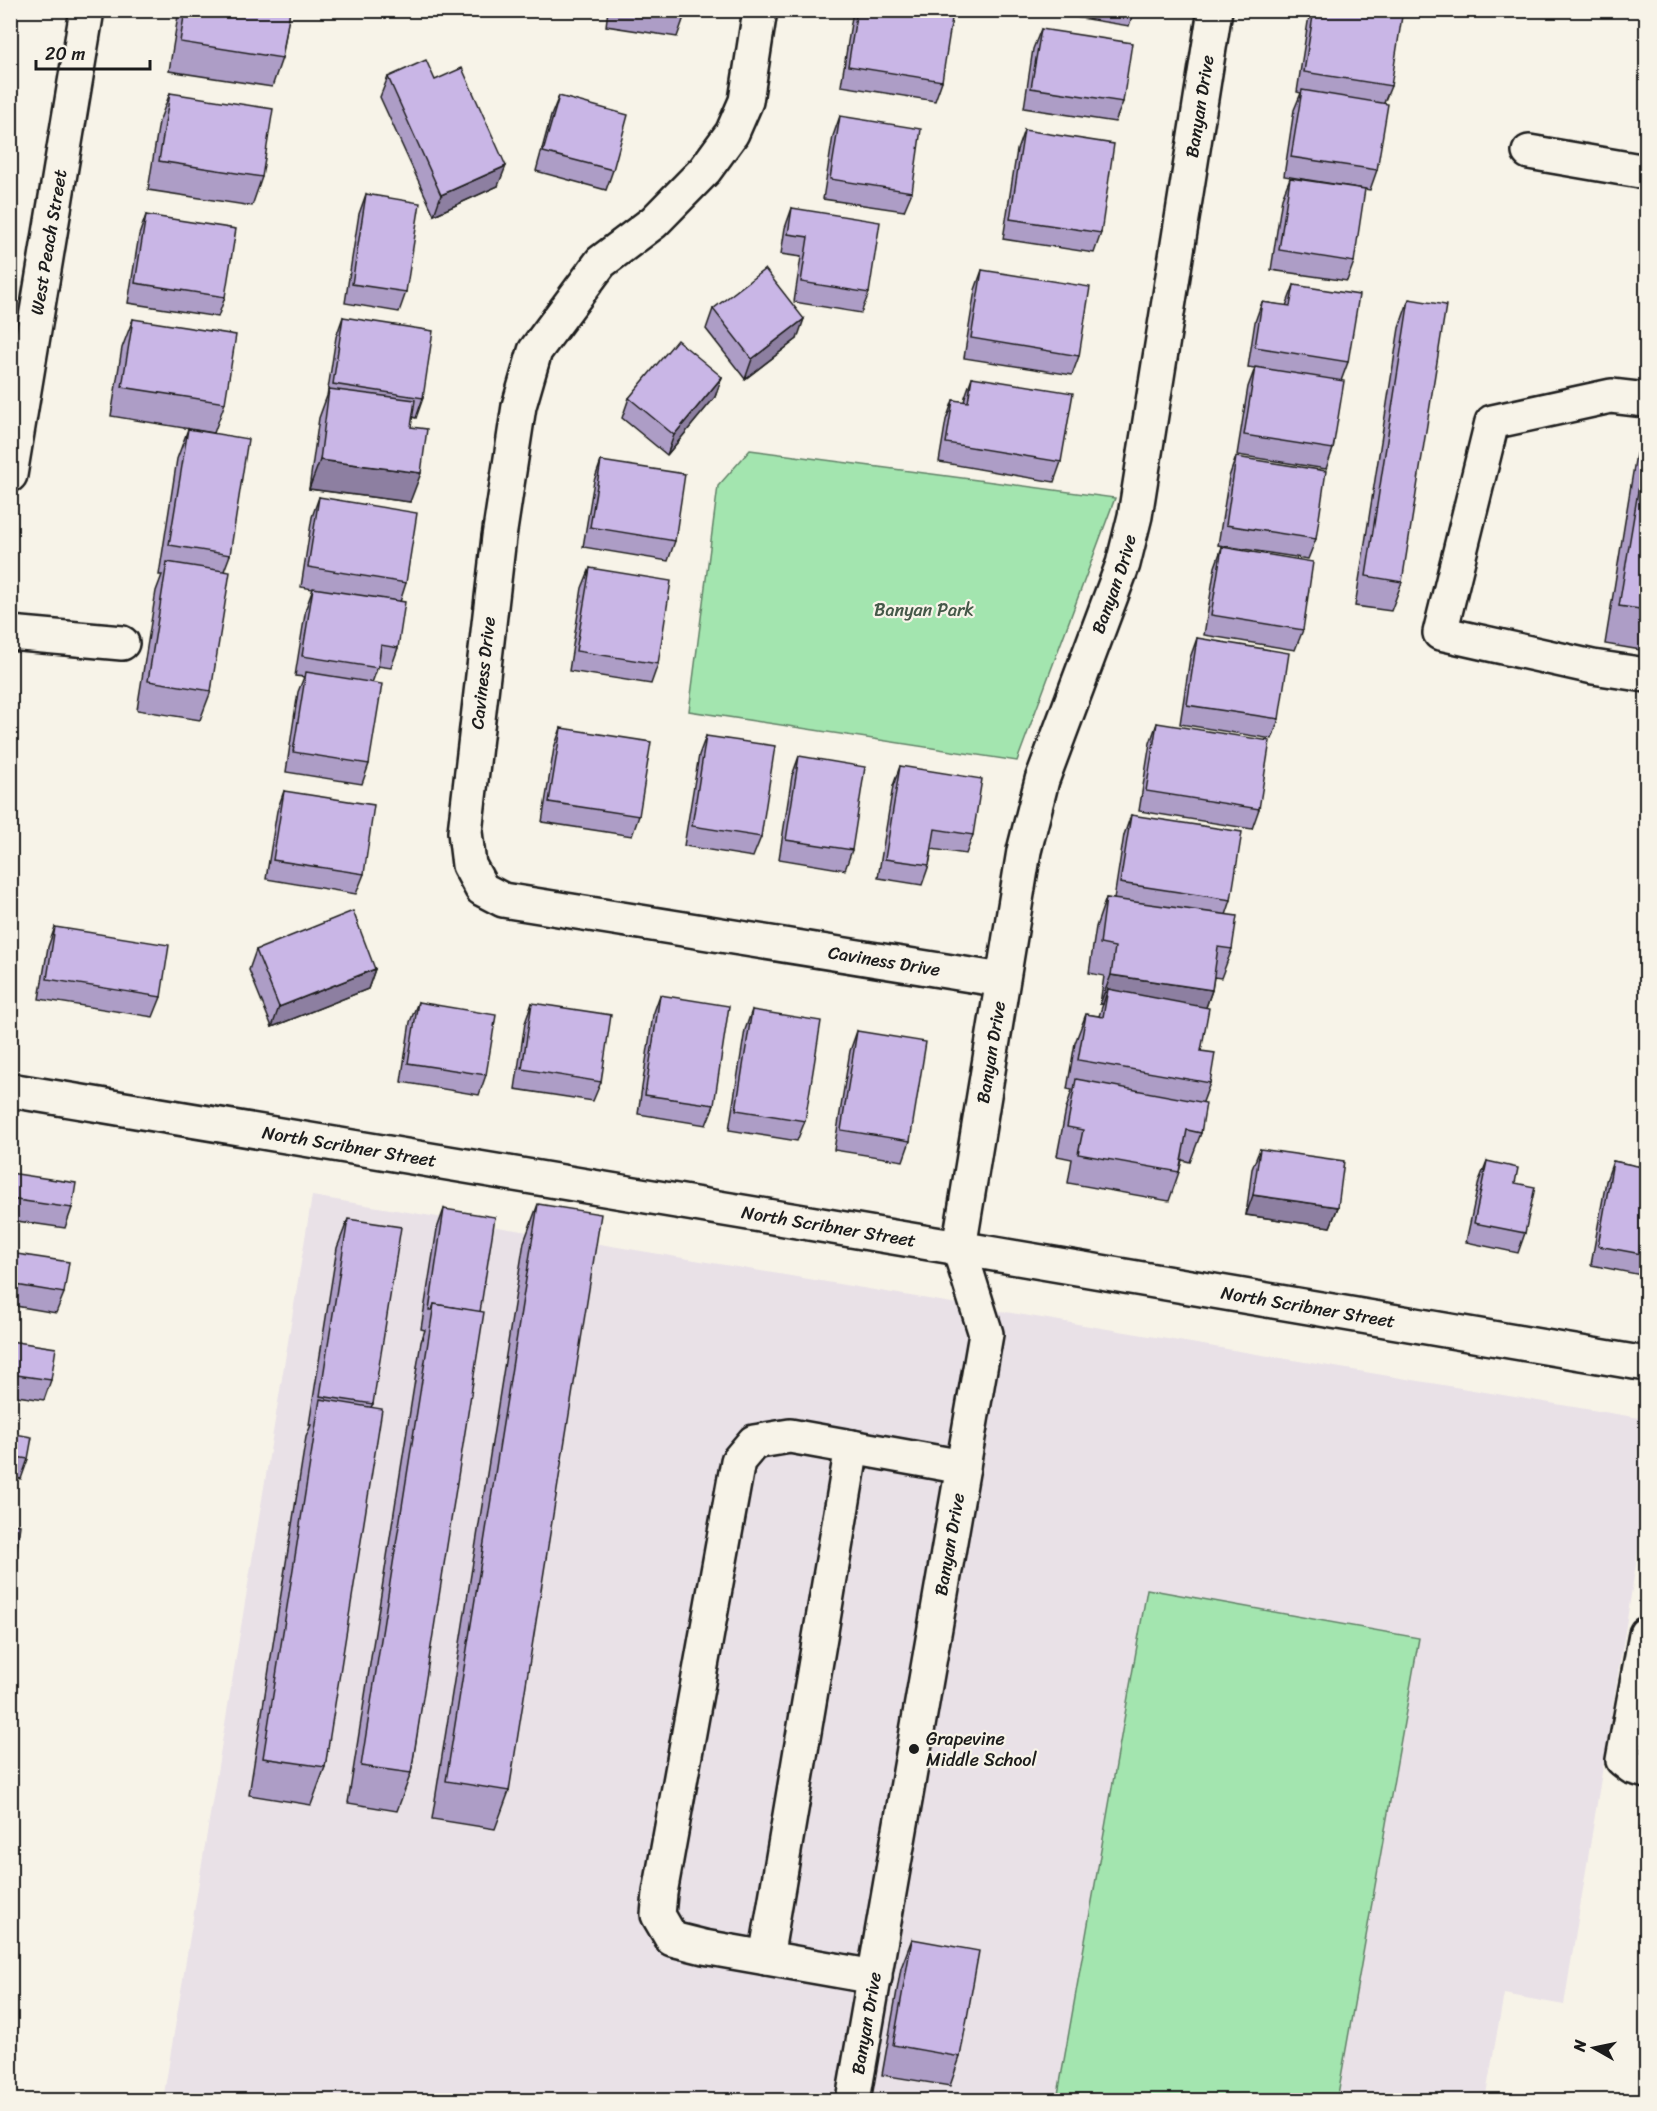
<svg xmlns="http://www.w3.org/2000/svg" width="1657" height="2111" font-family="Sriracha,sans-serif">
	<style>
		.built { fill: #e9e1e7 }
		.green { fill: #a3e5af; stroke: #608066; stroke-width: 1.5 }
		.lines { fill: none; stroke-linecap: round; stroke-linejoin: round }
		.minor-casing { stroke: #1c1c1c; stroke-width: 38 }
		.minor { stroke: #f7f3e8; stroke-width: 33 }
		.wall { fill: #ad9dc6; stroke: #1c1c1c; stroke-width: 1.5 }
		.shaded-wall { fill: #8d7fa1; stroke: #1c1c1c; stroke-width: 1.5 }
		.building { fill: #c9b6e6; stroke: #1c1c1c; stroke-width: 1.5 }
		.poi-dot { fill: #1c1c1c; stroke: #f7f3e8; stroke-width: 2 }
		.labels { text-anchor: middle; stroke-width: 4.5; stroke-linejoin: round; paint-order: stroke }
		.street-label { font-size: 18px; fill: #1c1c1c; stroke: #f7f3e8 }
		.park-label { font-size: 18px; fill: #445848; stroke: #f7f3e8 }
		.poi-label { font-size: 18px; fill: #1c1c1c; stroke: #f7f3e8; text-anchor: start }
	</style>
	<rect width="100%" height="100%" fill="#f7f3e8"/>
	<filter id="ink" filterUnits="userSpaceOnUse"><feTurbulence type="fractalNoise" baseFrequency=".0167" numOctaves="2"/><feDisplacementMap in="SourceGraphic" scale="12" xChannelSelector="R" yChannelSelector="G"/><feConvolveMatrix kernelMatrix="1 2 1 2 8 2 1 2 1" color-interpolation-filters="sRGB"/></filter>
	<g filter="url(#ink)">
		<path class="built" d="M 312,1196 L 1646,1419 L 1646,1503 L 1564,2005 L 1504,1994 L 1485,2100 L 163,2100 Z"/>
		<g class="green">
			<path d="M 750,450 L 1115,498 L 1017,761 L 689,711 L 718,486 Z"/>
			<path d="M 1147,1589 L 1419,1638 L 1337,2100 L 1057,2100 Z"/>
		</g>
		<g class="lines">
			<defs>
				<g id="minor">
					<path id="s1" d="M 760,10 L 746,101 L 732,133 L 705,170 L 654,222 L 601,262 L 535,351 L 519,406 L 499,537 L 465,832 L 469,865 L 482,889 L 503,900 L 1002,980"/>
					<path d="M 1529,152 L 1646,172"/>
					<path d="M 1646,400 L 1611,396 L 1492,422 L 1440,633 L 1593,667 L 1646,675"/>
					<path id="s2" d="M 10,475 L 87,10"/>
					<path d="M 10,633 L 122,643"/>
					<path id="s3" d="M 10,1090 L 959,1248 L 1646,1364"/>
					<path d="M 1646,1634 L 1623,1760 L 1632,1767 L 1646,1771"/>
					<path d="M 766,1958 L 852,1447"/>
					<path d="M 875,1977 L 704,1947 L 672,1939 L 658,1915 L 660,1893 L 738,1461 L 754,1442 L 790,1436 L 963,1467"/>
					<path id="s4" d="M 853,2100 L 986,1334 L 959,1248 L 1024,851 L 1042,780 L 1123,564 L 1135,516 L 1215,10"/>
				</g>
			</defs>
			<use href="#minor" class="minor-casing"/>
			<use href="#minor" class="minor"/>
		</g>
		<g class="wall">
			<path d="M 179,10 L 290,10 L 282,58 L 272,87 L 169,71 Z"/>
			<path d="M 608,10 L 685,10 L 684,17 L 677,37 L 606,26 Z"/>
			<path d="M 854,10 L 946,10 L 942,81 L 935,101 L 841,86 L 852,17 Z"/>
			<path d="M 1032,10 L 1134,10 L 1129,26 Z"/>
			<path d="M 1312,10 L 1366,10 L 1391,86 L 1384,103 L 1377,170 L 1370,190 L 1284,176 L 1294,110 L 1301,93 L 1297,92 L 1308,22 Z"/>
			<path d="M 1370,10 L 1397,10 L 1396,15 Z"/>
			<path d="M 1041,29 L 1123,102 L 1115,122 L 1024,108 L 1033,49 Z"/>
			<path d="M 388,77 L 435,80 L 498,186 L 434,215 L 380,97 Z"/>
			<path d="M 170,93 L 262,177 L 252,206 L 148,190 L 159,122 Z"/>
			<path d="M 559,96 L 613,170 L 606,190 L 536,171 L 551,116 Z"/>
			<path d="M 840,116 L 912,192 L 904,211 L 823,199 L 833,136 Z"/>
			<path d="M 1024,130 L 1101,233 L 1094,253 L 1003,239 L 1017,150 Z"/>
			<path d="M 1290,178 L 1354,262 L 1347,281 L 1271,270 L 1282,198 Z"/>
			<path d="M 366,194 L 406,292 L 399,312 L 345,303 L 359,214 Z"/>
			<path d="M 792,208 L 869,293 L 861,313 L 794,302 L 801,257 L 781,254 L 785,228 Z"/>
			<path d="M 146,215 L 225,297 L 218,317 L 128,303 L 139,235 Z"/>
			<path d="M 982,270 L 1079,356 L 1072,375 L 964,358 L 975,290 Z"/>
			<path d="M 1294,285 L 1348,362 L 1341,381 L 1333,449 L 1326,469 L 1237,455 L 1248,387 L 1255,368 L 1248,367 L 1255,322 L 1262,302 L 1286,306 Z"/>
			<path d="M 1409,299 L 1402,582 L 1391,611 L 1355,606 L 1399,328 Z"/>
			<path d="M 713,309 L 797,339 L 745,379 L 706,329 Z"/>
			<path d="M 343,317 L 423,398 L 416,418 L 412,417 L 411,427 L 410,502 L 309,489 L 319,418 L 327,396 L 336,337 Z"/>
			<path d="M 133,319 L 225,403 L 214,433 L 111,416 L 122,348 Z"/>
			<path d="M 722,377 L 715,397 L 667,455 L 622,418 L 629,398 Z"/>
			<path d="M 972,377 L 1061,462 L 1054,482 L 939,462 L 946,420 L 953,400 L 964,402 L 965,397 Z"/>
			<path d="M 1647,426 L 1647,651 L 1605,644 L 1636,454 Z"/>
			<path d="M 188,429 L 230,555 L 224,571 L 211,691 L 200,720 L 137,710 L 156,591 L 162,575 L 159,575 L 177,459 Z"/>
			<path d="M 1236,457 L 1316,539 L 1308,559 L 1218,545 L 1229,477 Z"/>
			<path d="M 601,461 L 675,541 L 668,561 L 583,547 L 594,481 Z"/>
			<path d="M 319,497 L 406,583 L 400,602 L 398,648 L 391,668 L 378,666 L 372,683 L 369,764 L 362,784 L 286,772 L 298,692 L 304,677 L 295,676 L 306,608 L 313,589 L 301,587 L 312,517 Z"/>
			<path d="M 1222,547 L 1303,630 L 1295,650 L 1204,635 L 1215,567 Z"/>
			<path d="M 590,568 L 658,664 L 651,684 L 569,671 L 582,588 Z"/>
			<path d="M 1197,638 L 1279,719 L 1272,739 L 1180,724 L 1190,658 Z"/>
			<path d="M 1157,723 L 1259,809 L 1252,829 L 1139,811 L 1150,743 Z"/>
			<path d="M 561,728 L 639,816 L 632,836 L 542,822 L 554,748 Z"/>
			<path d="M 706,736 L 761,837 L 753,857 L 684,846 L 699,755 Z"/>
			<path d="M 799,756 L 852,850 L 845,870 L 779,859 L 792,776 Z"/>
			<path d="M 900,766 L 973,835 L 966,854 L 932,849 L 929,865 L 922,885 L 878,878 L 893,786 Z"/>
			<path d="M 284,791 L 364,874 L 356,894 L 266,879 L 277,811 Z"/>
			<path d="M 1131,815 L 1231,900 L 1226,915 L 1232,949 L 1221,978 L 1214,977 L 1212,990 L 1206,1007 L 1201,1051 L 1210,1083 L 1203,1102 L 1201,1133 L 1190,1162 L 1182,1160 L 1179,1172 L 1169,1201 L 1068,1183 L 1072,1159 L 1057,1156 L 1066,1109 L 1072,1090 L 1067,1089 L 1075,1043 L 1086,1014 L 1099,1016 L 1103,1004 L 1100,1004 L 1104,976 L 1089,973 L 1096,927 L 1106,898 L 1114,899 L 1124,835 Z"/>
			<path d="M 55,927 L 161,997 L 153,1017 L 39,999 L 48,947 Z"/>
			<path d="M 256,950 L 375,969 L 368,989 L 272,1027 L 249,970 Z"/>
			<path d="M 660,995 L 714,1105 L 706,1125 L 638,1114 L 653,1015 Z"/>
			<path d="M 418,1002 L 486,1075 L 479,1095 L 401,1082 L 410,1022 Z"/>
			<path d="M 532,1003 L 601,1082 L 593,1101 L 515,1089 L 525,1023 Z"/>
			<path d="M 752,1010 L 805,1121 L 797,1141 L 729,1130 L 745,1030 Z"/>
			<path d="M 857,1031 L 910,1141 L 903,1161 L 834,1150 L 850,1051 Z"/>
			<path d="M 1260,1149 L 1338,1207 L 1330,1227 L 1246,1215 L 1252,1169 Z"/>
			<path d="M 1487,1161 L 1525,1233 L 1518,1253 L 1466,1242 L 1479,1181 Z"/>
			<path d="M 1613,1161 L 1647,1168 L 1647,1259 L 1641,1275 L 1591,1265 L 1606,1181 Z"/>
			<path d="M 10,1173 L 72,1208 L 65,1228 L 10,1220 Z"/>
			<path d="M 538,1204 L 509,1791 L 495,1829 L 432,1819 L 524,1242 Z"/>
			<path d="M 444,1209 L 480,1312 L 411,1773 L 397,1811 L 348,1803 L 421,1342 L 425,1330 L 421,1329 L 437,1229 Z"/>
			<path d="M 348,1219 L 373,1404 L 371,1407 L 325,1767 L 311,1805 L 249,1795 L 306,1437 L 311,1425 L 309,1425 L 337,1248 Z"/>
			<path d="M 10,1253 L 64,1293 L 56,1313 L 10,1305 Z"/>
			<path d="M 10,1341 L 51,1380 L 44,1400 L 10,1395 Z"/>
			<path d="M 10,1433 L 28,1459 L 21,1479 L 10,1477 Z"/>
			<path d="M 10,1524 L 17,1549 L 10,1566 Z"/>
			<path d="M 912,1939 L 960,2057 L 950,2086 L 882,2075 L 901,1968 Z"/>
		</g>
		<g class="shaded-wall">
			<path d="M 506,166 L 498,186 L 434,215 L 441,195 Z"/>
			<path d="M 804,319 L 797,339 L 745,379 L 752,359 Z"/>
			<path d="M 722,377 L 715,397 L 667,455 L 674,435 Z"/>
			<path d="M 320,460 L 421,473 L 410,502 L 309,489 Z"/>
			<path d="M 375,969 L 368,989 L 272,1027 L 279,1007 Z"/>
			<path d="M 1111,975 L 1212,990 L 1202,1019 L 1108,989 L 1103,1004 L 1100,1004 Z"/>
			<path d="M 1253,1195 L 1338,1207 L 1330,1227 L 1246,1215 Z"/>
		</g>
		<g class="building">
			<path d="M 185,10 L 290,10 L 282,58 L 180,42 Z"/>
			<path d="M 642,10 L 685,10 L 684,17 Z"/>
			<path d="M 857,10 L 946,10 L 953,12 L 942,81 L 848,66 Z"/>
			<path d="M 1314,10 L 1366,10 L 1402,16 L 1391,86 L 1304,72 Z"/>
			<path d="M 1041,29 L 1132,43 L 1123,102 L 1031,88 Z"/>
			<path d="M 426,60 L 435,80 L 462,68 L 506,166 L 441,195 L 388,77 Z"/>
			<path d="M 1302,90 L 1388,104 L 1377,170 L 1291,157 Z"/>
			<path d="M 170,93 L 273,109 L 262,177 L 159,161 Z"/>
			<path d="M 559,96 L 628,115 L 613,170 L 543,152 Z"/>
			<path d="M 840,116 L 921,129 L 912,192 L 830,179 Z"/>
			<path d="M 1024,130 L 1114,144 L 1101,233 L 1010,219 Z"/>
			<path d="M 1290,178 L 1365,189 L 1354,262 L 1279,250 Z"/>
			<path d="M 366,194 L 420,203 L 406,292 L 352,284 Z"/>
			<path d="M 792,208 L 880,222 L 869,293 L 801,282 L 808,237 L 788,234 Z"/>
			<path d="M 146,215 L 236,229 L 225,297 L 135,283 Z"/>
			<path d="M 765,269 L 804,319 L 752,359 L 713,309 Z"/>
			<path d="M 982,270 L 1090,287 L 1079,356 L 971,338 Z"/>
			<path d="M 1294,285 L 1359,295 L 1348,362 L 1255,347 L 1262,302 L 1290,306 Z"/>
			<path d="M 1409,299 L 1446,305 L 1402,582 L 1366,576 Z"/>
			<path d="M 343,317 L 433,331 L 423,398 L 333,384 Z"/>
			<path d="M 133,319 L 236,335 L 225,403 L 122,387 Z"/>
			<path d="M 677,340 L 722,377 L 674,435 L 629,398 Z"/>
			<path d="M 1255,367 L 1344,381 L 1333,449 L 1244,435 Z"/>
			<path d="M 972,377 L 1073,393 L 1061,462 L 946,443 L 953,400 L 968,402 Z"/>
			<path d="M 329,389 L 415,400 L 411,427 L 427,429 L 421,473 L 320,460 Z"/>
			<path d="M 188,429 L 248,439 L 230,555 L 169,545 Z"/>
			<path d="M 1647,437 L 1647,610 L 1619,606 Z"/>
			<path d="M 1236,457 L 1326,471 L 1316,539 L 1226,525 Z"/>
			<path d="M 601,461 L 685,474 L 675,541 L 590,527 Z"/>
			<path d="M 319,497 L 417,513 L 406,583 L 308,567 Z"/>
			<path d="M 1222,547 L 1313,562 L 1303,630 L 1211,615 Z"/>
			<path d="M 167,562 L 230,572 L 211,691 L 148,681 Z"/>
			<path d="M 590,568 L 671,581 L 658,664 L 576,651 Z"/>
			<path d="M 313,588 L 405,602 L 398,648 L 381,645 L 378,668 L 302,656 Z"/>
			<path d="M 1197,638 L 1289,653 L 1279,719 L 1187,705 Z"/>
			<path d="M 306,672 L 382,684 L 369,764 L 293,752 Z"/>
			<path d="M 1157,723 L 1270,741 L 1259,809 L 1146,791 Z"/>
			<path d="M 561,728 L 651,742 L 639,816 L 549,802 Z"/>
			<path d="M 706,736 L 775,746 L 761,837 L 692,826 Z"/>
			<path d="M 799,756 L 865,767 L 852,850 L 786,840 Z"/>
			<path d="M 900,766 L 982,779 L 973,835 L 935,829 L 929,865 L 885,859 Z"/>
			<path d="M 284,791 L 374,805 L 364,874 L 273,860 Z"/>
			<path d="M 1131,815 L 1242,832 L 1231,900 L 1120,883 Z"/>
			<path d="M 1106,898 L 1237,916 L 1232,949 L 1218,947 L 1212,990 L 1111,975 L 1115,947 L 1100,944 Z"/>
			<path d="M 353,911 L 375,969 L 279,1007 L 256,950 Z"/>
			<path d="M 55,927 L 169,945 L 161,997 L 47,979 Z"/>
			<path d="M 1108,989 L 1209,1008 L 1201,1051 L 1215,1053 L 1210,1083 L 1078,1060 L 1086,1014 L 1103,1017 Z"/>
			<path d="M 660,995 L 729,1006 L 714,1105 L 645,1095 Z"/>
			<path d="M 418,1002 L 496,1015 L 486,1075 L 408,1063 Z"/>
			<path d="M 532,1003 L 611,1015 L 601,1082 L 522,1069 Z"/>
			<path d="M 752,1010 L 821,1021 L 805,1121 L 736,1110 Z"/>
			<path d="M 857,1031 L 926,1042 L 910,1141 L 841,1130 Z"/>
			<path d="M 1076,1079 L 1206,1103 L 1201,1133 L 1187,1130 L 1179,1172 L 1078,1154 L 1083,1130 L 1067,1127 Z"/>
			<path d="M 1260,1149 L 1344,1161 L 1338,1207 L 1253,1195 Z"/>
			<path d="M 1487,1161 L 1518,1168 L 1515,1183 L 1535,1187 L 1525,1233 L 1474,1223 Z"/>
			<path d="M 1613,1161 L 1647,1168 L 1647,1255 L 1598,1246 Z"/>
			<path d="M 10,1173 L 76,1183 L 72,1208 L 10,1199 Z"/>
			<path d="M 538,1204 L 601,1214 L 509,1791 L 446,1781 Z"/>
			<path d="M 444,1209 L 495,1217 L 480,1312 L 434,1304 L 432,1310 L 429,1310 Z"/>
			<path d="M 348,1219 L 401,1227 L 373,1404 L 320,1396 Z"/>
			<path d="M 10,1253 L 69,1262 L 64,1293 L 10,1284 Z"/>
			<path d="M 434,1304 L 484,1312 L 411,1773 L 361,1766 Z"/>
			<path d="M 10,1341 L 56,1348 L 51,1380 L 10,1374 Z"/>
			<path d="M 320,1399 L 382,1409 L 325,1767 L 263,1758 Z"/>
			<path d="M 10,1433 L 32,1437 L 28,1459 L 10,1456 Z"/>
			<path d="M 10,1524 L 20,1525 L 17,1549 L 10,1548 Z"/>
			<path d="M 912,1939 L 979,1951 L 960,2057 L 893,2045 Z"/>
		</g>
	</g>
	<circle class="poi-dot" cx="914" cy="1749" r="6"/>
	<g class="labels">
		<g class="street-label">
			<text dy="6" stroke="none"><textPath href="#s4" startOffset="2038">Banyan Drive</textPath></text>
			<text dy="6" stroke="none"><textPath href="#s2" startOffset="236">West Peach Street</textPath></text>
			<text dy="6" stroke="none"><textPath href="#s4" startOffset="1552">Banyan Drive</textPath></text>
			<text transform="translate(483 673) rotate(-84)" y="6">Caviness Drive</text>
			<text dy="6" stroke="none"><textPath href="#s1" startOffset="1380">Caviness Drive</textPath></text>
			<text dy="6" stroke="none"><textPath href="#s4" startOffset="1066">Banyan Drive</textPath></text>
			<text dy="6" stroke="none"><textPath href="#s3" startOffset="344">North Scribner Street</textPath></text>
			<text dy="6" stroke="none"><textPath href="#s3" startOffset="830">North Scribner Street</textPath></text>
			<text dy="6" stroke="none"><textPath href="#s3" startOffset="1316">North Scribner Street</textPath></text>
			<text dy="6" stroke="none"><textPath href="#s4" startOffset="564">Banyan Drive</textPath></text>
			<text dy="6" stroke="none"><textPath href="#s4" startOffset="78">Banyan Drive</textPath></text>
		</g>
		<g class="park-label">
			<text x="924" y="616">Banyan Park</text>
		</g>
		<g class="poi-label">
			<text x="926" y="1745">Grapevine<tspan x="926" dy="21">Middle School</tspan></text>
		</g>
	</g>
	<rect width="1657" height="2111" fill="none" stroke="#f7f3e8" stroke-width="36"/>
	<rect x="18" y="18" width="1621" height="2075" fill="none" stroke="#1c1c1c" stroke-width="2" filter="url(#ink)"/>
	<g transform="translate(1594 2048) rotate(279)" stroke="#f7f3e8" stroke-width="4.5" paint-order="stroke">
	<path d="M0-4.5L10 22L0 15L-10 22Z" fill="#1c1c1c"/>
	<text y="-9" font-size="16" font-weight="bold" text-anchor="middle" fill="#1c1c1c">N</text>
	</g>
	<path d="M36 60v9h114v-9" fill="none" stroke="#1c1c1c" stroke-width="3"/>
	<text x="45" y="60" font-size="18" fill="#1c1c1c" stroke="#f7f3e8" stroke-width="4.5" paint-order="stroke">20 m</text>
</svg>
